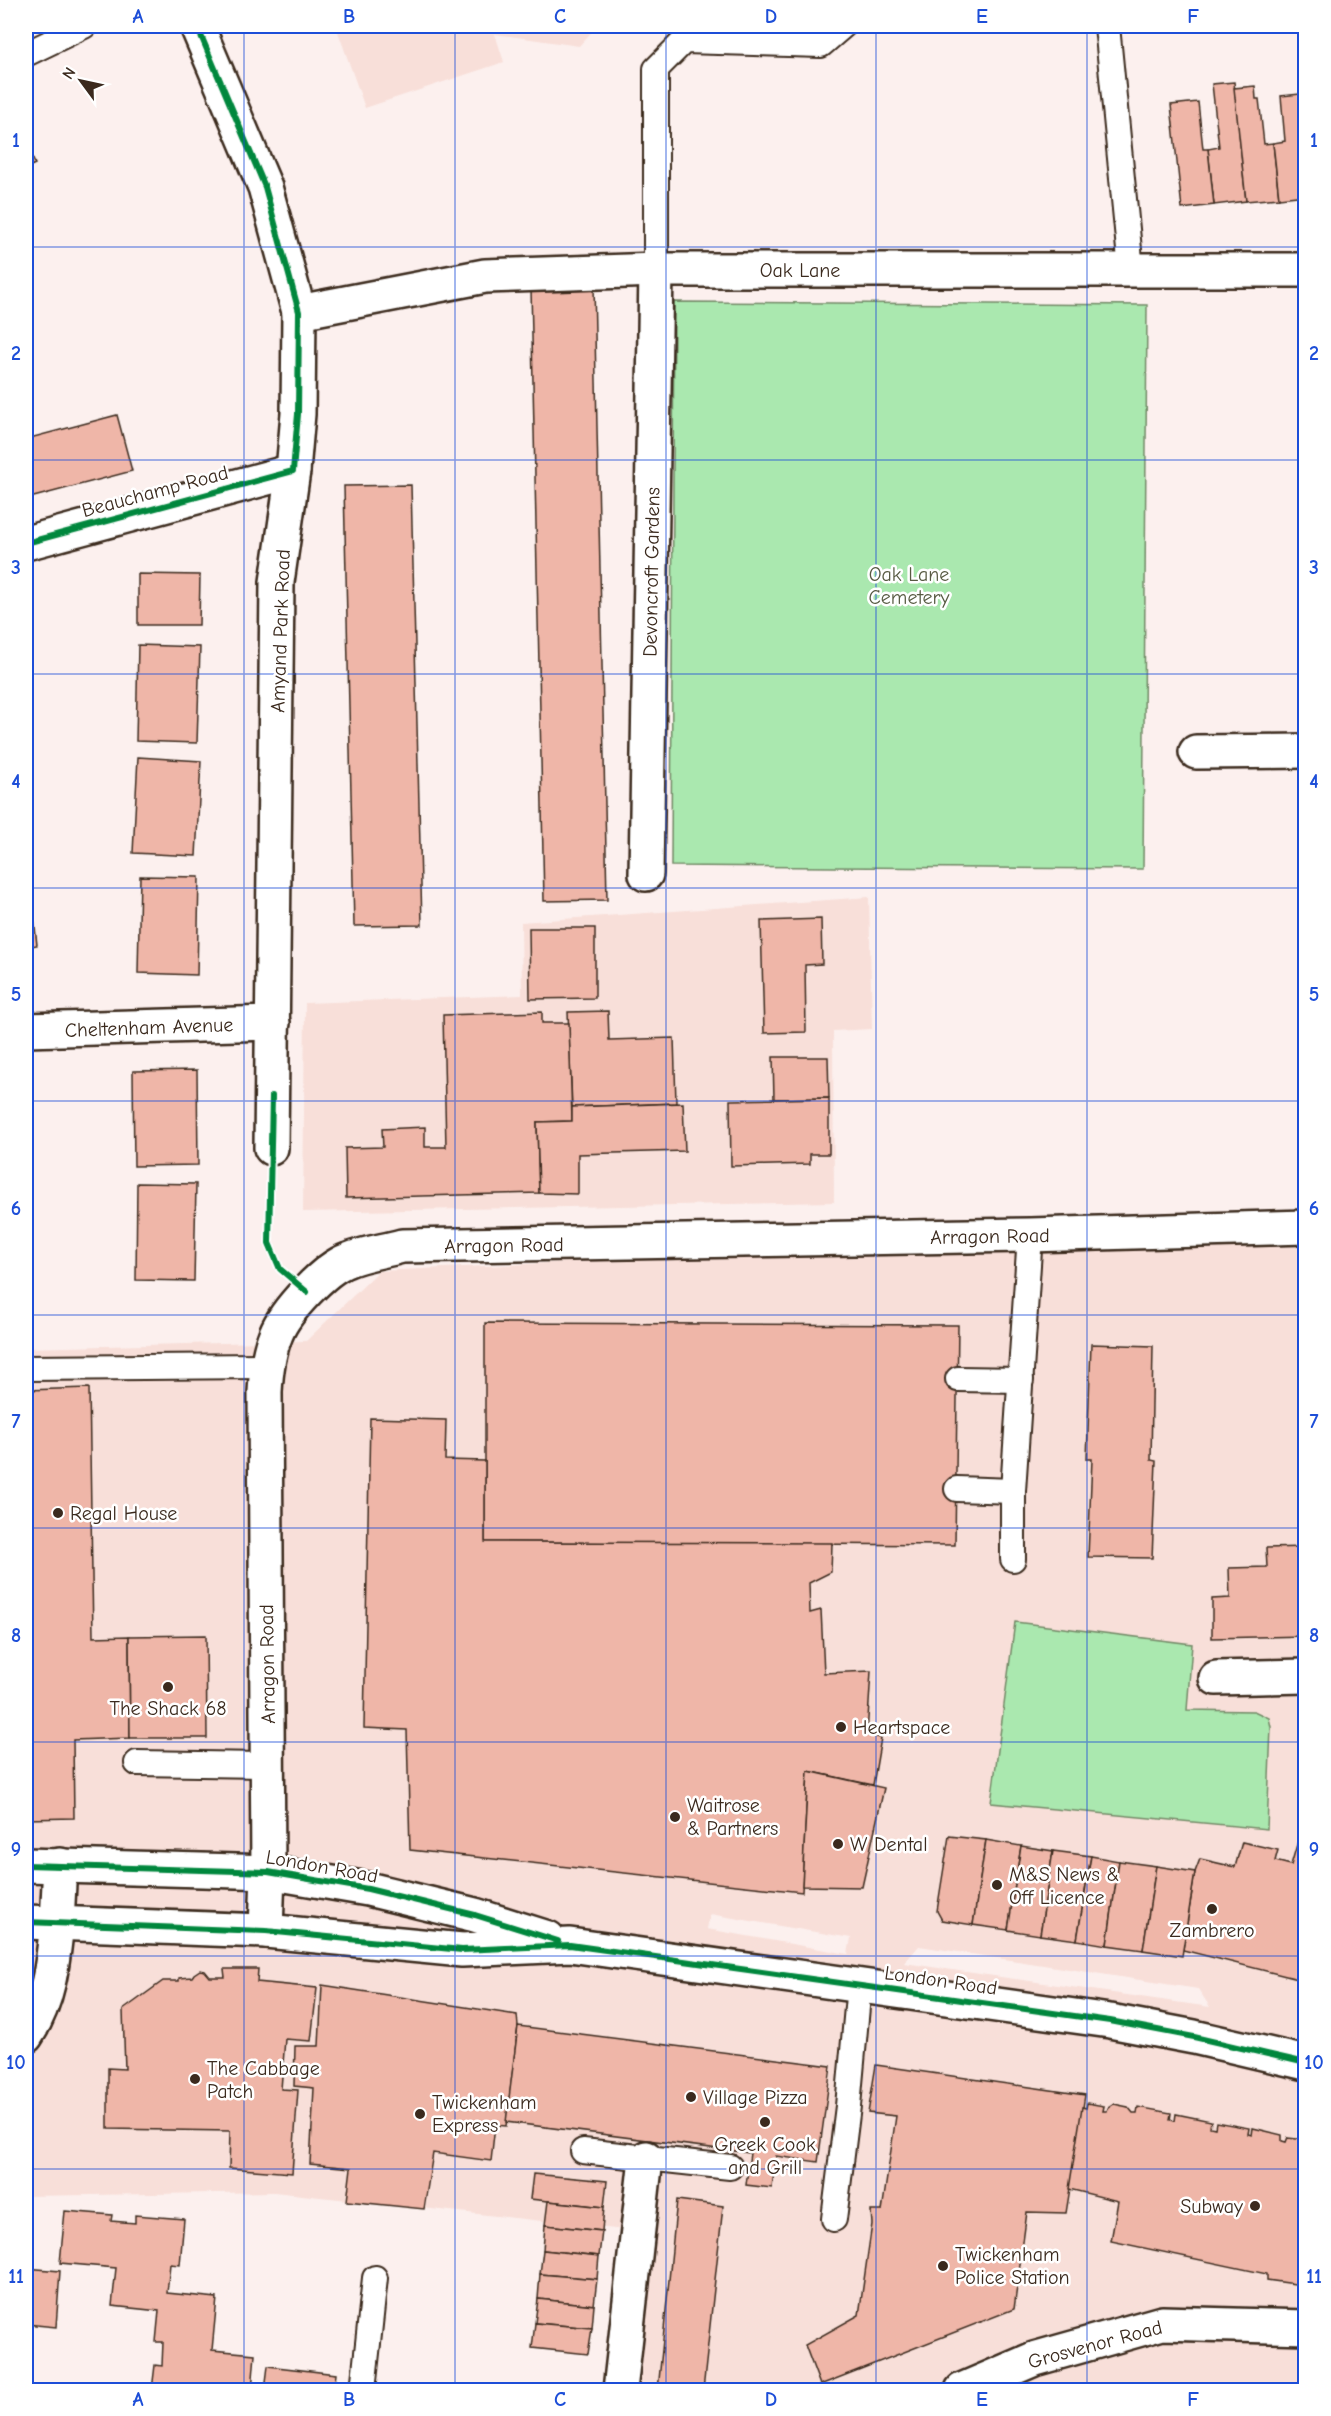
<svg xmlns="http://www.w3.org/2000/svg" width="1331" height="2416" font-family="'Comic Neue',sans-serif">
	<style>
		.built { fill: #f8dfd9; fill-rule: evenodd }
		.green { fill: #aae8af; stroke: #728966; stroke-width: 1.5 }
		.building { fill: #efb6a8; stroke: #3b2a1e; stroke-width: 1.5 }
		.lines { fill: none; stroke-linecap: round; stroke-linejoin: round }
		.service-casing { stroke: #3b2a1e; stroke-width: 28 }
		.minor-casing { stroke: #3b2a1e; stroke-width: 38 }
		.primary-casing { stroke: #3b2a1e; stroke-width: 38 }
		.service { stroke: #fff; stroke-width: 24 }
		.minor { stroke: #fff; stroke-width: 33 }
		.primary { stroke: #fff; stroke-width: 33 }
		.cycleway-casing { stroke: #fff; stroke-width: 10 }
		.cycleway { stroke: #00873e; stroke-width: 6 }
		.grid { fill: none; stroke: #1d4ed8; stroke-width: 1.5; stroke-opacity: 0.55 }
		.poi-dot { fill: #3b2a1e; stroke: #fff; stroke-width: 2 }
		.labels { text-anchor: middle; stroke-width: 5; stroke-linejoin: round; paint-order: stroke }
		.street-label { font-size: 20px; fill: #3b2a1e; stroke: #fff }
		.park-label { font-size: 20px; fill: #575a42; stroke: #fff }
		.poi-label { font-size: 20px; fill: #3b2a1e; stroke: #fff; text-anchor: start }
		.neatline { fill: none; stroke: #1d4ed8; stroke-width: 2 }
		.grid-label { font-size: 20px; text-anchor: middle; font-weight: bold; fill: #1d4ed8 }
	</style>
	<rect width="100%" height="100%" fill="#fcf0ee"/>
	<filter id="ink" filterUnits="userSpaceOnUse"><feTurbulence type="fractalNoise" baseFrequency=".0167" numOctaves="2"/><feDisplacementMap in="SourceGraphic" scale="12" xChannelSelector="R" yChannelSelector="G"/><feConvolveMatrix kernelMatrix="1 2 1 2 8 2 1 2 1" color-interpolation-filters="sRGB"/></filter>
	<g filter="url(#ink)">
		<g class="built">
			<path d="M 336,26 L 597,26 L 579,46 L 495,34 L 504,62 L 365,108 Z"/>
			<path d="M 869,897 L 872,1029 L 833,1031 L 834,1202 L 303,1212 L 305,1003 L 522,995 L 521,922 Z"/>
			<path d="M 1305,1246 L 1305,2390 L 636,2390 L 652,2233 L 274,2192 L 26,2196 L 26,1348 L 306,1341 L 379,1271 L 881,1247 L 1078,1250 ZM 710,1914 L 851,1938 L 848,1954 L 707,1929 ZM 919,1946 L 1198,1989 L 1210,2007 L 904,1963 Z"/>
		</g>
		<g class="green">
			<path d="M 674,302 L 1147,305 L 1143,869 L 671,866 Z"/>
			<path d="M 1015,1622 L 1192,1644 L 1187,1710 L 1254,1711 L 1269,1718 L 1271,1727 L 1267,1829 L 991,1803 Z"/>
		</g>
		<g class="building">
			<path d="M 1234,82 L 1246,201 L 1214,205 L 1208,149 L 1219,147 L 1212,84 Z"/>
			<path d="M 1255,86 L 1256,99 L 1259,99 L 1264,144 L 1273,143 L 1279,198 L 1246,201 L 1234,88 Z"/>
			<path d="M 1306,93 L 1306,139 L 1300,94 Z"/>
			<path d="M 1300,94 L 1306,139 L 1306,195 L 1279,198 L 1273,143 L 1285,141 L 1281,96 Z"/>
			<path d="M 1198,102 L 1203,149 L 1208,149 L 1214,205 L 1182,209 L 1171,105 Z"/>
			<path d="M 26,142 L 35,164 L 26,168 Z"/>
			<path d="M 594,286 L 607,900 L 544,901 L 531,288 Z"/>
			<path d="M 117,415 L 132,471 L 26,499 L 26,439 Z"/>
			<path d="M 411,485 L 422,925 L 354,926 L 344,486 Z"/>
			<path d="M 138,574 L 200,575 L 199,625 L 138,625 Z"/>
			<path d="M 138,645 L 200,647 L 197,743 L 136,741 Z"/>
			<path d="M 138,757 L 201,761 L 196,856 L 133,853 Z"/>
			<path d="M 140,876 L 199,877 L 197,975 L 138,973 Z"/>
			<path d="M 30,882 L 37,945 L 26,947 L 26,883 Z"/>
			<path d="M 821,919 L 822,964 L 805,965 L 806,1032 L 764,1033 L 761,921 Z"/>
			<path d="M 529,928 L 595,928 L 595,998 L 530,999 Z"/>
			<path d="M 608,1011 L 609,1040 L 674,1038 L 676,1103 L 572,1107 L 568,1012 Z"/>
			<path d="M 542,1012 L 542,1023 L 569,1023 L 572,1121 L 537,1122 L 539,1193 L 346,1198 L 345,1148 L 383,1147 L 382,1129 L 425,1127 L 425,1147 L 446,1147 L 443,1015 Z"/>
			<path d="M 773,1057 L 828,1057 L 829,1098 L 774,1099 Z"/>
			<path d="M 197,1070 L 198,1165 L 134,1166 L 133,1071 Z"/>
			<path d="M 829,1098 L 829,1154 L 810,1154 L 810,1164 L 731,1166 L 730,1100 Z"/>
			<path d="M 683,1103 L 685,1151 L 578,1154 L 578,1194 L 539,1193 L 537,1122 L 572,1121 L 572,1107 Z"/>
			<path d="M 137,1183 L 196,1184 L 194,1281 L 136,1280 Z"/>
			<path d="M 485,1323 L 958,1325 L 955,1545 L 485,1542 Z"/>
			<path d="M 1091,1344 L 1153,1346 L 1151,1460 L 1156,1461 L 1152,1558 L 1088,1557 L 1092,1459 L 1087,1459 Z"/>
			<path d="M 89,1388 L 93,1637 L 129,1636 L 130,1738 L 73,1740 L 74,1818 L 26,1819 L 26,1390 Z"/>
			<path d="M 370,1418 L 446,1420 L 445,1460 L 485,1461 L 485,1542 L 832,1543 L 831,1572 L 809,1583 L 810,1613 L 821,1610 L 824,1673 L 871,1671 L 867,1735 L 881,1738 L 873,1785 L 808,1771 L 802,1892 L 410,1850 L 407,1730 L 364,1728 Z"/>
			<path d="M 1306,1547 L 1306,1636 L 1212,1638 L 1212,1599 L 1230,1598 L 1229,1568 L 1267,1567 L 1266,1548 Z"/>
			<path d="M 206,1635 L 207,1738 L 130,1738 L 129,1636 Z"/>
			<path d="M 808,1771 L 884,1788 L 862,1887 L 802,1886 Z"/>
			<path d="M 949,1836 L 986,1840 L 973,1925 L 942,1920 L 937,1911 Z"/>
			<path d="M 986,1840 L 1021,1846 L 1008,1930 L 973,1925 Z"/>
			<path d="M 1298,1841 L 1306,1842 L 1306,1981 L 1183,1950 L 1195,1872 L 1200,1859 L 1235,1867 L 1242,1842 L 1278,1850 L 1275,1861 L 1291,1865 Z"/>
			<path d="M 1021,1846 L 1053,1851 L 1040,1935 L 1008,1930 Z"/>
			<path d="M 1053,1851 L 1091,1856 L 1077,1940 L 1040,1935 Z"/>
			<path d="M 1091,1856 L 1119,1861 L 1107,1945 L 1077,1940 Z"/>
			<path d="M 1119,1861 L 1156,1866 L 1143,1950 L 1107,1945 Z"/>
			<path d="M 1156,1866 L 1195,1872 L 1182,1956 L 1143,1950 Z"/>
			<path d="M 224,1969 L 258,1969 L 257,1982 L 317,1988 L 311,2041 L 285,2039 L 281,2089 L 298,2090 L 292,2173 L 229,2168 L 230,2131 L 108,2129 L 108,2068 L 125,2069 L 123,2010 L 163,1981 L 179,1981 L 179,1978 L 192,1977 L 194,1974 L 200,1970 L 205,1971 L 210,1977 L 225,1977 Z"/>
			<path d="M 322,1985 L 517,2015 L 518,2026 L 506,2126 L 495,2125 L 491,2161 L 433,2153 L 424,2209 L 347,2201 L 351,2168 L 310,2164 L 314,2088 L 294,2086 L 295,2046 L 319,2046 Z"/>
			<path d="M 518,2026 L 831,2066 L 818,2162 L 776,2156 L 772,2188 L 746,2185 L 750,2153 L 506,2122 Z"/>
			<path d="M 876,2065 L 1085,2095 L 1066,2213 L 1027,2212 L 1014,2309 L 820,2385 L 805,2345 L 859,2315 L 872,2224 L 871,2211 L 882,2211 L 896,2116 L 868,2113 Z"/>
			<path d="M 1087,2103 L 1104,2106 L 1103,2111 L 1107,2111 L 1108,2108 L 1114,2104 L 1128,2107 L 1133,2113 L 1137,2113 L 1138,2107 L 1171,2113 L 1170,2120 L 1175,2121 L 1176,2114 L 1211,2121 L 1210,2127 L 1215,2128 L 1216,2122 L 1249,2128 L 1248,2134 L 1252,2135 L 1253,2128 L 1282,2135 L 1282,2141 L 1286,2142 L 1288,2137 L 1306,2139 L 1306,2268 L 1302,2285 L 1267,2280 L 1267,2274 L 1111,2241 L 1118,2201 L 1069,2189 L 1082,2107 L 1086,2108 Z"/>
			<path d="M 533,2174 L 607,2181 L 604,2207 L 530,2199 Z"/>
			<path d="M 677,2200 L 723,2206 L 703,2390 L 658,2390 Z"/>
			<path d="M 548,2201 L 604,2207 L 602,2231 L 545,2225 Z"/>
			<path d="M 65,2211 L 112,2215 L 111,2221 L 135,2223 L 135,2215 L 184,2219 L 180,2265 L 170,2264 L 167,2293 L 217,2298 L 212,2350 L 255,2354 L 252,2390 L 152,2390 L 155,2365 L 162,2366 L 163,2342 L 156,2342 L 159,2311 L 112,2306 L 116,2268 L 60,2263 Z"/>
			<path d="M 545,2225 L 602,2231 L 599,2256 L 543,2250 Z"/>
			<path d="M 543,2250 L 599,2256 L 597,2279 L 540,2274 Z"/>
			<path d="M 26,2268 L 60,2271 L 56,2327 L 26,2324 Z"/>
			<path d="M 540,2274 L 597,2279 L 594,2305 L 538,2299 Z"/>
			<path d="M 538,2299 L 594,2305 L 592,2328 L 535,2323 Z"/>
			<path d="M 535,2323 L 592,2328 L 588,2354 L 532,2348 Z"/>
			<path d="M 268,2366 L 336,2374 L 334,2390 L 265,2390 Z"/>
		</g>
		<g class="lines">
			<defs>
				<g id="service">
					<path d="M 1107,26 L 1131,270"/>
					<path d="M 26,54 L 84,26"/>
					<path d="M 656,270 L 656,69 L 684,41 L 821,45 L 843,26"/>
					<path d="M 26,1368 L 267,1366"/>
					<path d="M 958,1379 L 1021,1380"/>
					<path d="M 957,1489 L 1013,1491"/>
					<path d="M 1013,1559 L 1013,1491 L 1030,1235"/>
					<path d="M 137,1763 L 268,1765"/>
					<path d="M 583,2151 L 730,2167"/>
					<path d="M 834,2219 L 848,2106 L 859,1985"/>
					<path d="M 363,2390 L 375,2278"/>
				</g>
				<g id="minor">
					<path d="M 197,26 L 265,187 L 299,312 L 298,414 L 293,471 L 277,582 L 271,1148"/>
					<path d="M 299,312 L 485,276 L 656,270 L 1306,270"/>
					<path d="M 26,543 L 293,471"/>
					<path d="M 1196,752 L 1306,751"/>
					<path d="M 646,874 L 656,270"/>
					<path d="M 26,1030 L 273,1023"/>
					<path d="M 1216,1678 L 1306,1676"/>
					<path d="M 268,1872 L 265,1392 C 266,1373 268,1353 276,1334 C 285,1311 325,1268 348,1260 C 365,1253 384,1251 402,1246 L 1030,1235 L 1306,1227"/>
					<path d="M 26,2036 C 49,2002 53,1963 57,1922"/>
					<path d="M 620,2390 L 646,2158"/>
					<path d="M 962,2390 L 1034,2359 L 1162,2323 L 1306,2327"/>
				</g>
				<g id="primary">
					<path d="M 26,1865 L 268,1872 L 368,1889 L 475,1915 L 548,1938"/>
					<path d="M 26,1922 L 266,1931 L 462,1950 L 570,1945 L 1110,2021 L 1194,2037 L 1306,2063"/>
					<path d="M 57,1922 L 60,1865"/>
					<path d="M 266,1931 L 268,1872"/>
				</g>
			</defs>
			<use href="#service" class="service-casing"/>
			<use href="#minor" class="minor-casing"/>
			<use href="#primary" class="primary-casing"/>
			<use href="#service" class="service"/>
			<use href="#minor" class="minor"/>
			<use href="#primary" class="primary"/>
			<defs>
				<g id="cycleway">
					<path d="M 26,543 L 293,471 L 298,414 L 299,312 L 265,187 L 197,26"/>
					<path d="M 272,1096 L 269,1243 L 280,1269 L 307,1292"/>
					<path d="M 26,1865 L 268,1872 L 368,1889 L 475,1915 L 558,1941"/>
					<path d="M 26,1922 L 266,1931 L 462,1950 L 570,1945 L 1110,2021 L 1194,2037 L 1306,2063"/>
				</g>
			</defs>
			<use href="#cycleway" class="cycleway-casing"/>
			<use href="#cycleway" class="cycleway"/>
		</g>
	</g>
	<path class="grid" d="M 244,26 L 244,2390M 455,26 L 455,2390M 666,26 L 666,2390M 876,26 L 876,2390M 1087,26 L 1087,2390M 26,247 L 1306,247M 26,460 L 1306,460M 26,674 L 1306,674M 26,888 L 1306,888M 26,1101 L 1306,1101M 26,1315 L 1306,1315M 26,1528 L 1306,1528M 26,1742 L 1306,1742M 26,1956 L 1306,1956M 26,2169 L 1306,2169"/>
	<g class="poi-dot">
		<circle cx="58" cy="1513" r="6"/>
		<circle cx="168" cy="1687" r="6"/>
		<circle cx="841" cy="1727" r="6"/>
		<circle cx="675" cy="1817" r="6"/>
		<circle cx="838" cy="1844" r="6"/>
		<circle cx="997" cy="1885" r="6"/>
		<circle cx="1212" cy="1909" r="6"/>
		<circle cx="195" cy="2079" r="6"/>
		<circle cx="691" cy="2097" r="6"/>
		<circle cx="420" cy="2114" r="6"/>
		<circle cx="765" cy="2122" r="6"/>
		<circle cx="1255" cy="2206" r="6"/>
		<circle cx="943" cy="2266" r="6"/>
	</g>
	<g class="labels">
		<g class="street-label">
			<text x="800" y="277">Oak Lane</text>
			<text transform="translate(155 491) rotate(-15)" y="7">Beauchamp Road</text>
			<text transform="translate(651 572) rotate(-89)" y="7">Devoncroft Gardens</text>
			<text transform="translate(280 631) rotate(-88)" y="7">Amyand Park Road</text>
			<text transform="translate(149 1027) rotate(-2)" y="7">Cheltenham Avenue</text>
			<text transform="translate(990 1236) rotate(-1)" y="7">Arragon Road</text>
			<text transform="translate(504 1245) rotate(-1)" y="7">Arragon Road</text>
			<text transform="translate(267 1664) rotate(-91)" y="7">Arragon Road</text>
			<text transform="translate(322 1866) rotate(10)" y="7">London Road</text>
			<text transform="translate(941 1980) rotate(8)" y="7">London Road</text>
			<text transform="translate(1095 2344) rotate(-15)" y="7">Grosvenor Road</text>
		</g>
		<g class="park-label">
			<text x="909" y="581">Oak Lane<tspan x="909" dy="23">Cemetery</tspan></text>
		</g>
		<g class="poi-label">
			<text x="70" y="1520">Regal House</text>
			<text x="168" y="1715" text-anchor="middle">The Shack 68</text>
			<text x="853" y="1734">Heartspace</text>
			<text x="687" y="1812">Waitrose<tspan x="687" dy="23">&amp; Partners</tspan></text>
			<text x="850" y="1851">W Dental</text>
			<text x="1009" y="1881">M&amp;S News &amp;<tspan x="1009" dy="23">Off Licence</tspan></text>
			<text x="1212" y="1937" text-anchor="middle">Zambrero</text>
			<text x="207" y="2075">The Cabbage<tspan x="207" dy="23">Patch</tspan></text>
			<text x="703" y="2104">Village Pizza</text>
			<text x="432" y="2109">Twickenham<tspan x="432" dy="23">Express</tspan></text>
			<text x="765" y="2151" text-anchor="middle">Greek Cook<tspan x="765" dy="23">and Grill</tspan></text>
			<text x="1243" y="2213" text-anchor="end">Subway</text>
			<text x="955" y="2261">Twickenham<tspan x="955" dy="23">Police Station</tspan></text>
		</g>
	</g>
	<rect width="1331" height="2416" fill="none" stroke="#fff" stroke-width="66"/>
	<g transform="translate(81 81) rotate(303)" stroke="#ffffff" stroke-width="4.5" paint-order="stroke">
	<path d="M0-4.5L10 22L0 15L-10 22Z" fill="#3b2a1e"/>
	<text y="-9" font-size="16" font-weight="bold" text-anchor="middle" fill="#3b2a1e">N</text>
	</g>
	<rect x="33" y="33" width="1265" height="2350" class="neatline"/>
	<g class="grid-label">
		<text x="138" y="23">A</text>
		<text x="349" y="23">B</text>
		<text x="560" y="23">C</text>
		<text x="771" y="23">D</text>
		<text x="982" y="23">E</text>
		<text x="1193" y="23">F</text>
		<text x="16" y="147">1</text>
		<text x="1314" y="147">1</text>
		<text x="16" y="360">2</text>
		<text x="1314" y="360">2</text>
		<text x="16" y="574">3</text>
		<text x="1314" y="574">3</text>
		<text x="16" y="788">4</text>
		<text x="1314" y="788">4</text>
		<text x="16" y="1001">5</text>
		<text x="1314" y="1001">5</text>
		<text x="16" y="1215">6</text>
		<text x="1314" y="1215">6</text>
		<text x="16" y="1428">7</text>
		<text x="1314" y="1428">7</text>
		<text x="16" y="1642">8</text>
		<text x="1314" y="1642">8</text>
		<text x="16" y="1856">9</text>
		<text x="1314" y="1856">9</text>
		<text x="16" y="2069">10</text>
		<text x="1314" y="2069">10</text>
		<text x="16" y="2283">11</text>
		<text x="1314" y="2283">11</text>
		<text x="138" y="2406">A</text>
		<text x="349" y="2406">B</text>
		<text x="560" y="2406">C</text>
		<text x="771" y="2406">D</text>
		<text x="982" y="2406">E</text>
		<text x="1193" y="2406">F</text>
	</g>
</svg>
